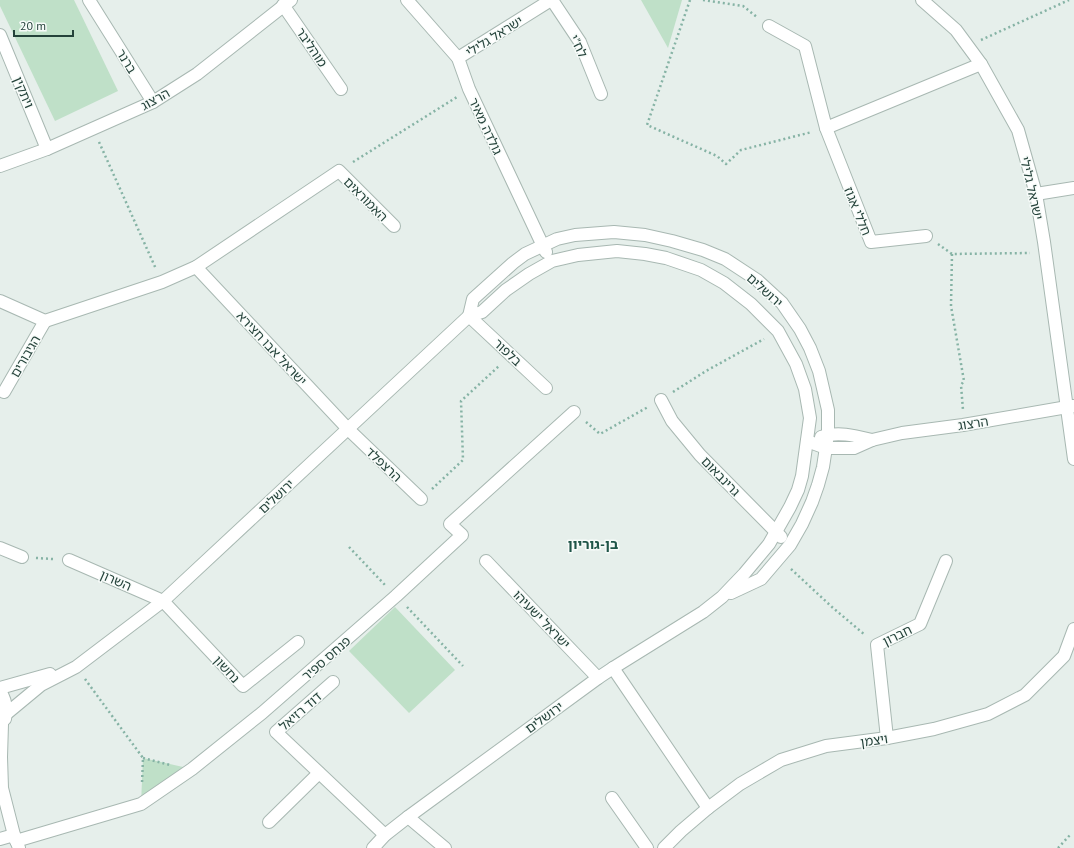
<svg xmlns="http://www.w3.org/2000/svg" width="1074" height="848" font-family="'PT Sans','Noto Sans Hebrew',sans-serif">
	<style>
		.green { fill: #bfe0c8 }
		.lines { fill: none; stroke-linecap: round; stroke-linejoin: round }
		.minor-casing { stroke: #a8b8b2; stroke-width: 14 }
		.path { stroke: #86b3a5; stroke-width: 2.5; stroke-dasharray: 2 3; stroke-linecap: butt }
		.minor { stroke: #fff; stroke-width: 12 }
		.labels { text-anchor: middle; stroke-width: 3; stroke-linejoin: round; paint-order: stroke }
		.street-label { font-size: 13px; fill: #24423a; stroke: #f7fbf9 }
		.neighbourhood-label { font-size: 14px; font-weight: bold; fill: #1f5548; stroke: #f7fbf9 }
	</style>
	<rect width="100%" height="100%" fill="#e6efeb"/>
	<g class="green">
		<path d="M 0,0 L 74,0 L 118,91 L 55,121 L 0,6 Z"/>
		<path d="M 641,0 L 682,0 L 668,48 Z"/>
		<path d="M 395,607 L 455,670 L 409,713 L 349,651 Z"/>
		<path d="M 143,758 L 192,769 L 141,804 Z"/>
	</g>
	<g class="lines">
		<defs>
			<g id="minor">
				<path d="M 89,0 L 153,102"/>
				<path d="M 407,0 L 458,58 L 469,89 L 543,246 L 546,252"/>
				<path d="M 552,0 L 580,42 L 601,94"/>
				<path d="M 922,0 L 956,30 L 981,64 L 1018,130 L 1036,194 L 1044,242 L 1074,459"/>
				<path d="M 283,5 L 341,89"/>
				<path d="M 769,26 L 805,46 L 826,128 L 871,242 L 926,236"/>
				<path d="M 0,35 L 47,149"/>
				<path d="M 458,58 L 551,0"/>
				<path d="M 826,128 L 981,64"/>
				<path d="M 0,166 L 47,149 L 153,102 L 197,74 L 291,0"/>
				<path d="M 1036,194 L 1074,188"/>
				<path d="M 196,267 L 348,429 L 421,499"/>
				<path d="M 0,301 L 45,321 L 162,282 L 196,267 L 339,171 L 394,226"/>
				<path d="M 469,316 L 473,299 L 513,263 L 525,254 L 557,239 L 575,235 L 614,232 L 645,235 L 672,241 L 703,250 L 725,259 L 757,280 L 782,303 L 800,329 L 810,348 L 819,371 L 828,410 L 828,434 L 823,467 L 818,485 L 812,502 L 802,524 L 790,545 L 761,579 L 731,593"/>
				<path d="M 469,316 L 546,388"/>
				<path d="M 4,392 L 45,321"/>
				<path d="M 661,400 L 672,421 L 700,455 L 781,537"/>
				<path d="M 821,437 C 838,431 856,436 872,440"/>
				<path d="M 807,441 L 826,448 L 854,448 L 872,440 L 902,433 L 963,425 L 1073,406"/>
				<path d="M 0,548 L 22,557"/>
				<path d="M 69,560 L 163,601 L 243,686 L 298,642"/>
				<path d="M 486,561 L 598,678"/>
				<path d="M 613,668 L 708,808"/>
				<path d="M 333,682 L 276,732 L 385,835"/>
				<path d="M 0,688 L 50,674"/>
				<path d="M 0,691 C 6,700 7,709 5,719"/>
				<path d="M 6,714 L 41,685 L 76,667 L 163,601 L 469,316 L 482,312 L 506,290 L 529,274 L 552,261 L 578,255 L 617,251 L 645,254 L 666,258 L 701,270 L 724,283 L 751,304 L 778,331 L 796,364 L 805,389 L 810,418 L 802,476 L 798,490 L 790,507 L 769,544 L 744,574 L 722,597 L 703,612 L 613,668 L 598,678 L 408,817 L 385,835 L 373,848"/>
				<path d="M 2,724 L 1,757 L 2,788 L 14,835 L 19,848"/>
				<path d="M 887,738 L 877,645 L 920,624 L 946,561"/>
				<path d="M 612,798 L 647,848"/>
				<path d="M 408,817 L 445,848"/>
				<path d="M 269,822 L 319,773"/>
				<path d="M 0,839 L 14,835"/>
				<path d="M 16,841 L 141,804 L 192,769 L 262,713 L 396,596 L 462,535 L 450,524 L 574,412"/>
				<path d="M 664,848 L 681,831 L 708,808 L 740,784 L 781,760 L 826,746 L 887,738 L 934,729 L 988,714 L 1025,695 L 1064,656 L 1074,629"/>
			</g>
		</defs>
		<use href="#minor" class="minor-casing"/>
		<g class="path">
			<path d="M 690,0 L 647,125 L 717,156 L 726,164 L 741,150 L 812,132"/>
			<path d="M 703,0 L 743,6 L 758,18"/>
			<path d="M 981,40 L 1069,0"/>
			<path d="M 99,142 L 156,269"/>
			<path d="M 353,162 L 457,97"/>
			<path d="M 938,244 L 952,254 L 1030,253"/>
			<path d="M 952,254 L 951,306 L 964,381 L 961,385 L 963,410"/>
			<path d="M 673,392 L 706,371 L 764,339"/>
			<path d="M 586,422 L 600,434 L 648,407"/>
			<path d="M 432,489 L 463,460 L 461,401 L 499,366"/>
			<path d="M 349,547 L 385,585"/>
			<path d="M 36,558 L 53,559"/>
			<path d="M 791,569 L 832,607 L 865,635"/>
			<path d="M 407,607 L 463,666"/>
			<path d="M 85,679 L 143,758 L 142,783"/>
			<path d="M 143,758 L 170,765"/>
			<path d="M 1058,848 L 1070,835"/>
		</g>
		<use href="#minor" class="minor"/>
	</g>
	<g class="labels">
		<g class="street-label">
			<text transform="translate(494 36) rotate(-32)" y="5">ישראל גלילי</text>
			<text transform="translate(579 46) rotate(63)" y="5">לח"י</text>
			<text transform="translate(312 47) rotate(56)" y="5">מוהליבר</text>
			<text transform="translate(127 61) rotate(58)" y="5">ברנר</text>
			<text transform="translate(24 92) rotate(67)" y="5">ויתקין</text>
			<text transform="translate(155 99) rotate(-29)" y="5">הרצוג</text>
			<text transform="translate(486 126) rotate(65)" y="5">גולדה מאיר</text>
			<text transform="translate(1032 188) rotate(77)" y="5">ישראל גלילי</text>
			<text transform="translate(366 199) rotate(45)" y="5">האמוראים</text>
			<text transform="translate(858 211) rotate(68)" y="5">חללי אגוז</text>
			<text transform="translate(765 290) rotate(42)" y="5">ירושלים</text>
			<text transform="translate(272 348) rotate(47)" y="5">ישראל אבו חצירא</text>
			<text transform="translate(508 352) rotate(43)" y="5">בלפור</text>
			<text transform="translate(25 356) rotate(-60)" y="5">הגיבורים</text>
			<text transform="translate(973 423) rotate(-9)" y="5">הרצוג</text>
			<text transform="translate(384 464) rotate(43)" y="5">הרצפלד</text>
			<text transform="translate(721 476) rotate(46)" y="5">גרינבאום</text>
			<text transform="translate(276 496) rotate(-43)" y="5">ירושלים</text>
			<text transform="translate(116 580) rotate(24)" y="5">השרון</text>
			<text transform="translate(542 619) rotate(46)" y="5">ישראל ישעיהו</text>
			<text transform="translate(897 635) rotate(-26)" y="5">חברון</text>
			<text transform="translate(326 658) rotate(-41)" y="5">פנחס ספיר</text>
			<text transform="translate(227 669) rotate(47)" y="5">נחשון</text>
			<text transform="translate(300 711) rotate(-41)" y="5">דוד רזיאל</text>
			<text transform="translate(544 717) rotate(-36)" y="5">ירושלים</text>
			<text transform="translate(874 740) rotate(-8)" y="5">ויצמן</text>
		</g>
		<g class="neighbourhood-label">
			<text x="593" y="549">בן-גוריון</text>
		</g>
	</g>
	<path d="M14 30v6h59v-6" fill="none" stroke="#24423a" stroke-width="2"/>
	<text x="20" y="30" font-size="12" fill="#24423a" stroke="#f7fbf9" stroke-width="3" paint-order="stroke">20 m</text>
</svg>
